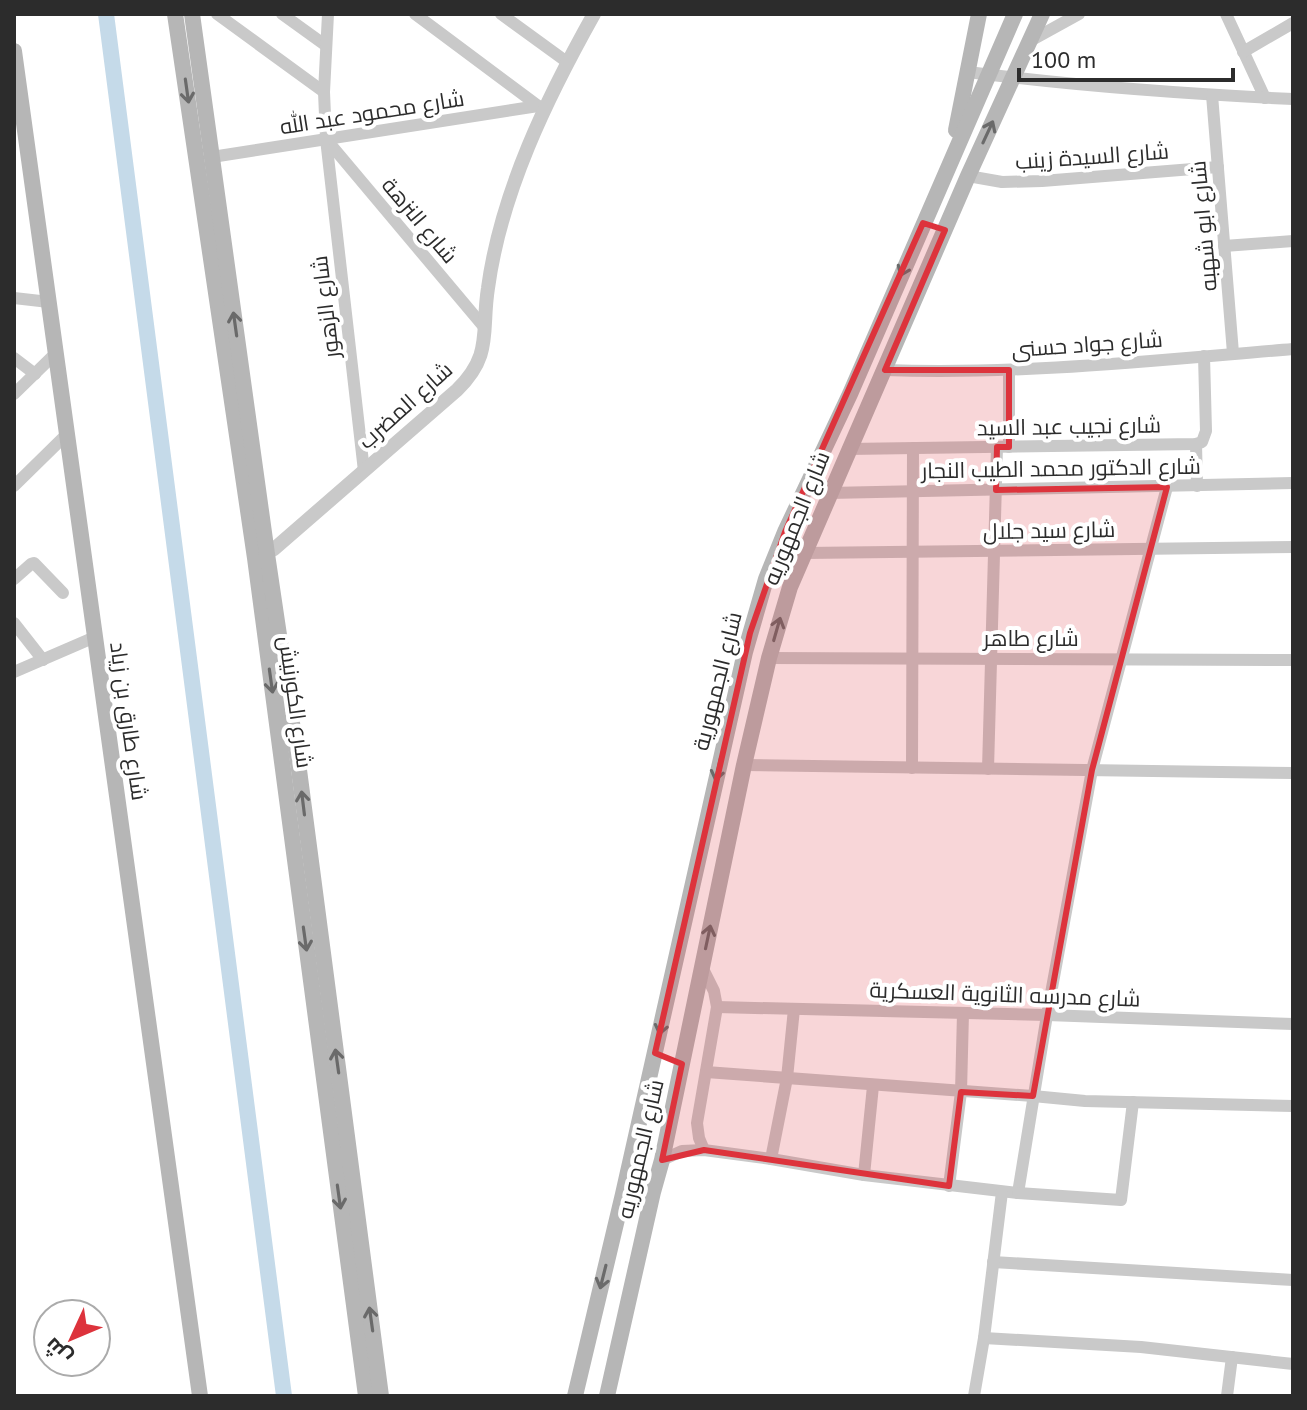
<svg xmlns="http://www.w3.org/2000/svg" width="1307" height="1410" font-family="'PT Sans',Cairo,sans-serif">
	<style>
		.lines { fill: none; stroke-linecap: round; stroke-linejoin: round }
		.canal { stroke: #c5dae9; stroke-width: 16 }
		.minor { stroke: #c9c9c9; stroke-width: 12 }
		.tertiary { stroke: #c9c9c9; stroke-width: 14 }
		.secondary { stroke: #b6b6b6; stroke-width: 16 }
		.oneway { stroke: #6a6a6a }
		.marked { fill: #dd333c; fill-opacity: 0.2; stroke: #dd333c; stroke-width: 6; stroke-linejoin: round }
		.labels { text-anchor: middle; stroke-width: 8; stroke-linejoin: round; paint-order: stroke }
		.street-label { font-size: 22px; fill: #2c2c2c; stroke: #fff }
	</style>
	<rect width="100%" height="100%" fill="#fff"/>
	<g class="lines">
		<path class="canal" d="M 106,14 L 284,1396"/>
		<g class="minor">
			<path d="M 217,14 L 324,92"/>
			<path d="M 282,14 L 325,45"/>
			<path d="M 328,14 L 324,92 L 326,139 L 364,471"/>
			<path d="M 415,14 L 541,108"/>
			<path d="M 501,14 L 567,62"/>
			<path d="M 1226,14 L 1265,98"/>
			<path d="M 1030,41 L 1079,14"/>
			<path d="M 1243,52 L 1293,23"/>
			<path d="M 968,72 C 1076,86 1185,94 1293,99"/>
			<path d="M 1212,95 L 1233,353"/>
			<path d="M 326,139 L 484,327"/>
			<path d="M 212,157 L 538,106"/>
			<path d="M 968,176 L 1002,182 L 1042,181 L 1218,167"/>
			<path d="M 1224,246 L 1293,241"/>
			<path d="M 14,298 L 49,302"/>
			<path d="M 14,358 L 35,374"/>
			<path d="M 885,370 C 1020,375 1158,360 1293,349"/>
			<path d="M 1009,370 L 1009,447"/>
			<path d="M 14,394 L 56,353"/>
			<path d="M 1196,444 L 1197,486"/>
			<path d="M 848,449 L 1196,444 L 1202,442 L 1206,431 L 1204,356"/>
			<path d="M 14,486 L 67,434"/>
			<path d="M 829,493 L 1293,483"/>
			<path d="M 805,553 L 1293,547"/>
			<path d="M 14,579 L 31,564 L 34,563 L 63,593"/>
			<path d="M 14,623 L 43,660"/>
			<path d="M 769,658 L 1293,660"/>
			<path d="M 14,672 L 95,637"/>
			<path d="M 744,765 L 1293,773"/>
			<path d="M 912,768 L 913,448"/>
			<path d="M 988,769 L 997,447"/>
			<path d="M 702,967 L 714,991 L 717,1007 L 697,1123 L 699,1138 L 704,1150"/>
			<path d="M 717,1007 L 1047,1015 L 1293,1024"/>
			<path d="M 706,1072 L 1033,1096 L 1085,1101 L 1293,1106"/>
			<path d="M 771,1159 L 787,1078 L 794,1009"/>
			<path d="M 662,1160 L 682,1151 L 704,1150 L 771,1159 L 864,1175 L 1018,1193 L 1047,1015 L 1092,770 L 1167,487"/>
			<path d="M 864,1175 L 873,1086"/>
			<path d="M 949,1186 L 961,1092 L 963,1013"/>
			<path d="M 1018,1193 L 1121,1200 L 1133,1102"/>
			<path d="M 993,1262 L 1293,1280"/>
			<path d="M 984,1338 L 1141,1347 L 1293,1364"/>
			<path d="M 974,1396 L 984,1338 L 1002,1192"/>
			<path d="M 1227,1396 L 1232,1357"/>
		</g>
		<path class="tertiary" d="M 257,558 L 274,549 L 457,390 C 493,355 481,332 488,288 C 501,192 547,98 594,14"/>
		<g class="secondary">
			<path d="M 175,14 L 255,558 L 366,1396"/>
			<path d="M 192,14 L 267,554 L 299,770 L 381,1396"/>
			<path d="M 14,51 L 200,1396"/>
			<path d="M 956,130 L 979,14"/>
			<path d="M 575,1396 L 623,1194 L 745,652 L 766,579 L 785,532 L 850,394 L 1015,14"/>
			<path d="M 607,1396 L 653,1192 L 662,1160 L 744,765 L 769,658 L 790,587 L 968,176 L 1042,14"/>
		</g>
	</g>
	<defs><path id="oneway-shaft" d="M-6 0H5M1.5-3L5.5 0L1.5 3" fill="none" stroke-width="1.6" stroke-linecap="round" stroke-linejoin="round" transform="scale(2)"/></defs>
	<g class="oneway">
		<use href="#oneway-shaft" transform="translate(187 91) rotate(82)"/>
		<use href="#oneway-shaft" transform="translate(988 132) rotate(-65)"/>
		<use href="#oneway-shaft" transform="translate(905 265) rotate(113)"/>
		<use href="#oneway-shaft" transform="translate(235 324) rotate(-98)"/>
		<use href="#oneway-shaft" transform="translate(777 629) rotate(-74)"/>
		<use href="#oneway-shaft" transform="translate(271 681) rotate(82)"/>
		<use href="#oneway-shaft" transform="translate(718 769) rotate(103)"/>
		<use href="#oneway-shaft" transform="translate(303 803) rotate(-97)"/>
		<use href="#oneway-shaft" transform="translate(708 937) rotate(-78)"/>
		<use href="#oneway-shaft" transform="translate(305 939) rotate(82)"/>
		<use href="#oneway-shaft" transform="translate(662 1023) rotate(103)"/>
		<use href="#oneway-shaft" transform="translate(337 1061) rotate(-98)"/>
		<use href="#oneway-shaft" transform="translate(339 1197) rotate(82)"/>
		<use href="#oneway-shaft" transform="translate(603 1277) rotate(104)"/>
		<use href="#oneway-shaft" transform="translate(371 1319) rotate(-98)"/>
	</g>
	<path class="marked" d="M 923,223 L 945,230 L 885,370 L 1009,370 L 1009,447 L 997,447 L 996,490 L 1167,487 L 1092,770 L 1033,1096 L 961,1092 L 949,1186 L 704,1150 L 662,1160 L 682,1064 L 655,1053 L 750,633 L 785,532 Z"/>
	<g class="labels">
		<g class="street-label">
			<text transform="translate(372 112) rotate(-9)" y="8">شارع محمود عبد الله</text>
			<text transform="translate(1092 156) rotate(-4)" y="8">شارع السيدة زينب</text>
			<text transform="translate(420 220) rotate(50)" y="8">شارع النزهة</text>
			<text transform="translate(1203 226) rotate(-95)" y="8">شارع ابو شهبه</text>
			<text transform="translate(325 307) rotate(-97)" y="8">شارع الزهور</text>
			<text transform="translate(1087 344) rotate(-4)" y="8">شارع جواد حسنى</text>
			<text transform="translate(405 405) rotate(-42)" y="8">شارع المضرب</text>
			<text transform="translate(1069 426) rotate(-1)" y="8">شارع نجيب عبد السيد</text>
			<text transform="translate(1061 468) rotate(-1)" y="8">شارع الدكتور محمد الطيب النجار</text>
			<text transform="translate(796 518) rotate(-68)" y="8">شارع الجمهوريه</text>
			<text transform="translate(1049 530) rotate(-1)" y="8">شارع سيد جلال</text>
			<text x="1031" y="646">شارع طاهر</text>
			<text transform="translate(717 681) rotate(-76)" y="8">شارع الجمهورية</text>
			<text transform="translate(296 702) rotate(82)" y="8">شارع الكورنيش</text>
			<text transform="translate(129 721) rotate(82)" y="8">شارع طارق بن زياد</text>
			<text transform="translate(1005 994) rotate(2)" y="8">شارع مدرسه الثانوية العسكرية</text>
			<text transform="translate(640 1149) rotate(-77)" y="8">شارع الجمهوريه</text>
		</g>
	</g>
	<rect width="1307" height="1410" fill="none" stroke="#2c2c2c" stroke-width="32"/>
	<g transform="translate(72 1338) rotate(226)"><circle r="38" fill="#ffffff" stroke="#ababab" stroke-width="2"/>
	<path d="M0-6L14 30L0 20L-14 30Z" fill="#dd333c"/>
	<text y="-12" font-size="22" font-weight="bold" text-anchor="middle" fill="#2c2c2c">ش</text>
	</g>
	<path d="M1019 68v12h214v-12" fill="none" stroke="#2c2c2c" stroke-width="4"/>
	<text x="1031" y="68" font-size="24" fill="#2c2c2c" stroke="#ffffff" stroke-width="6" paint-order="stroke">100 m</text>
</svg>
